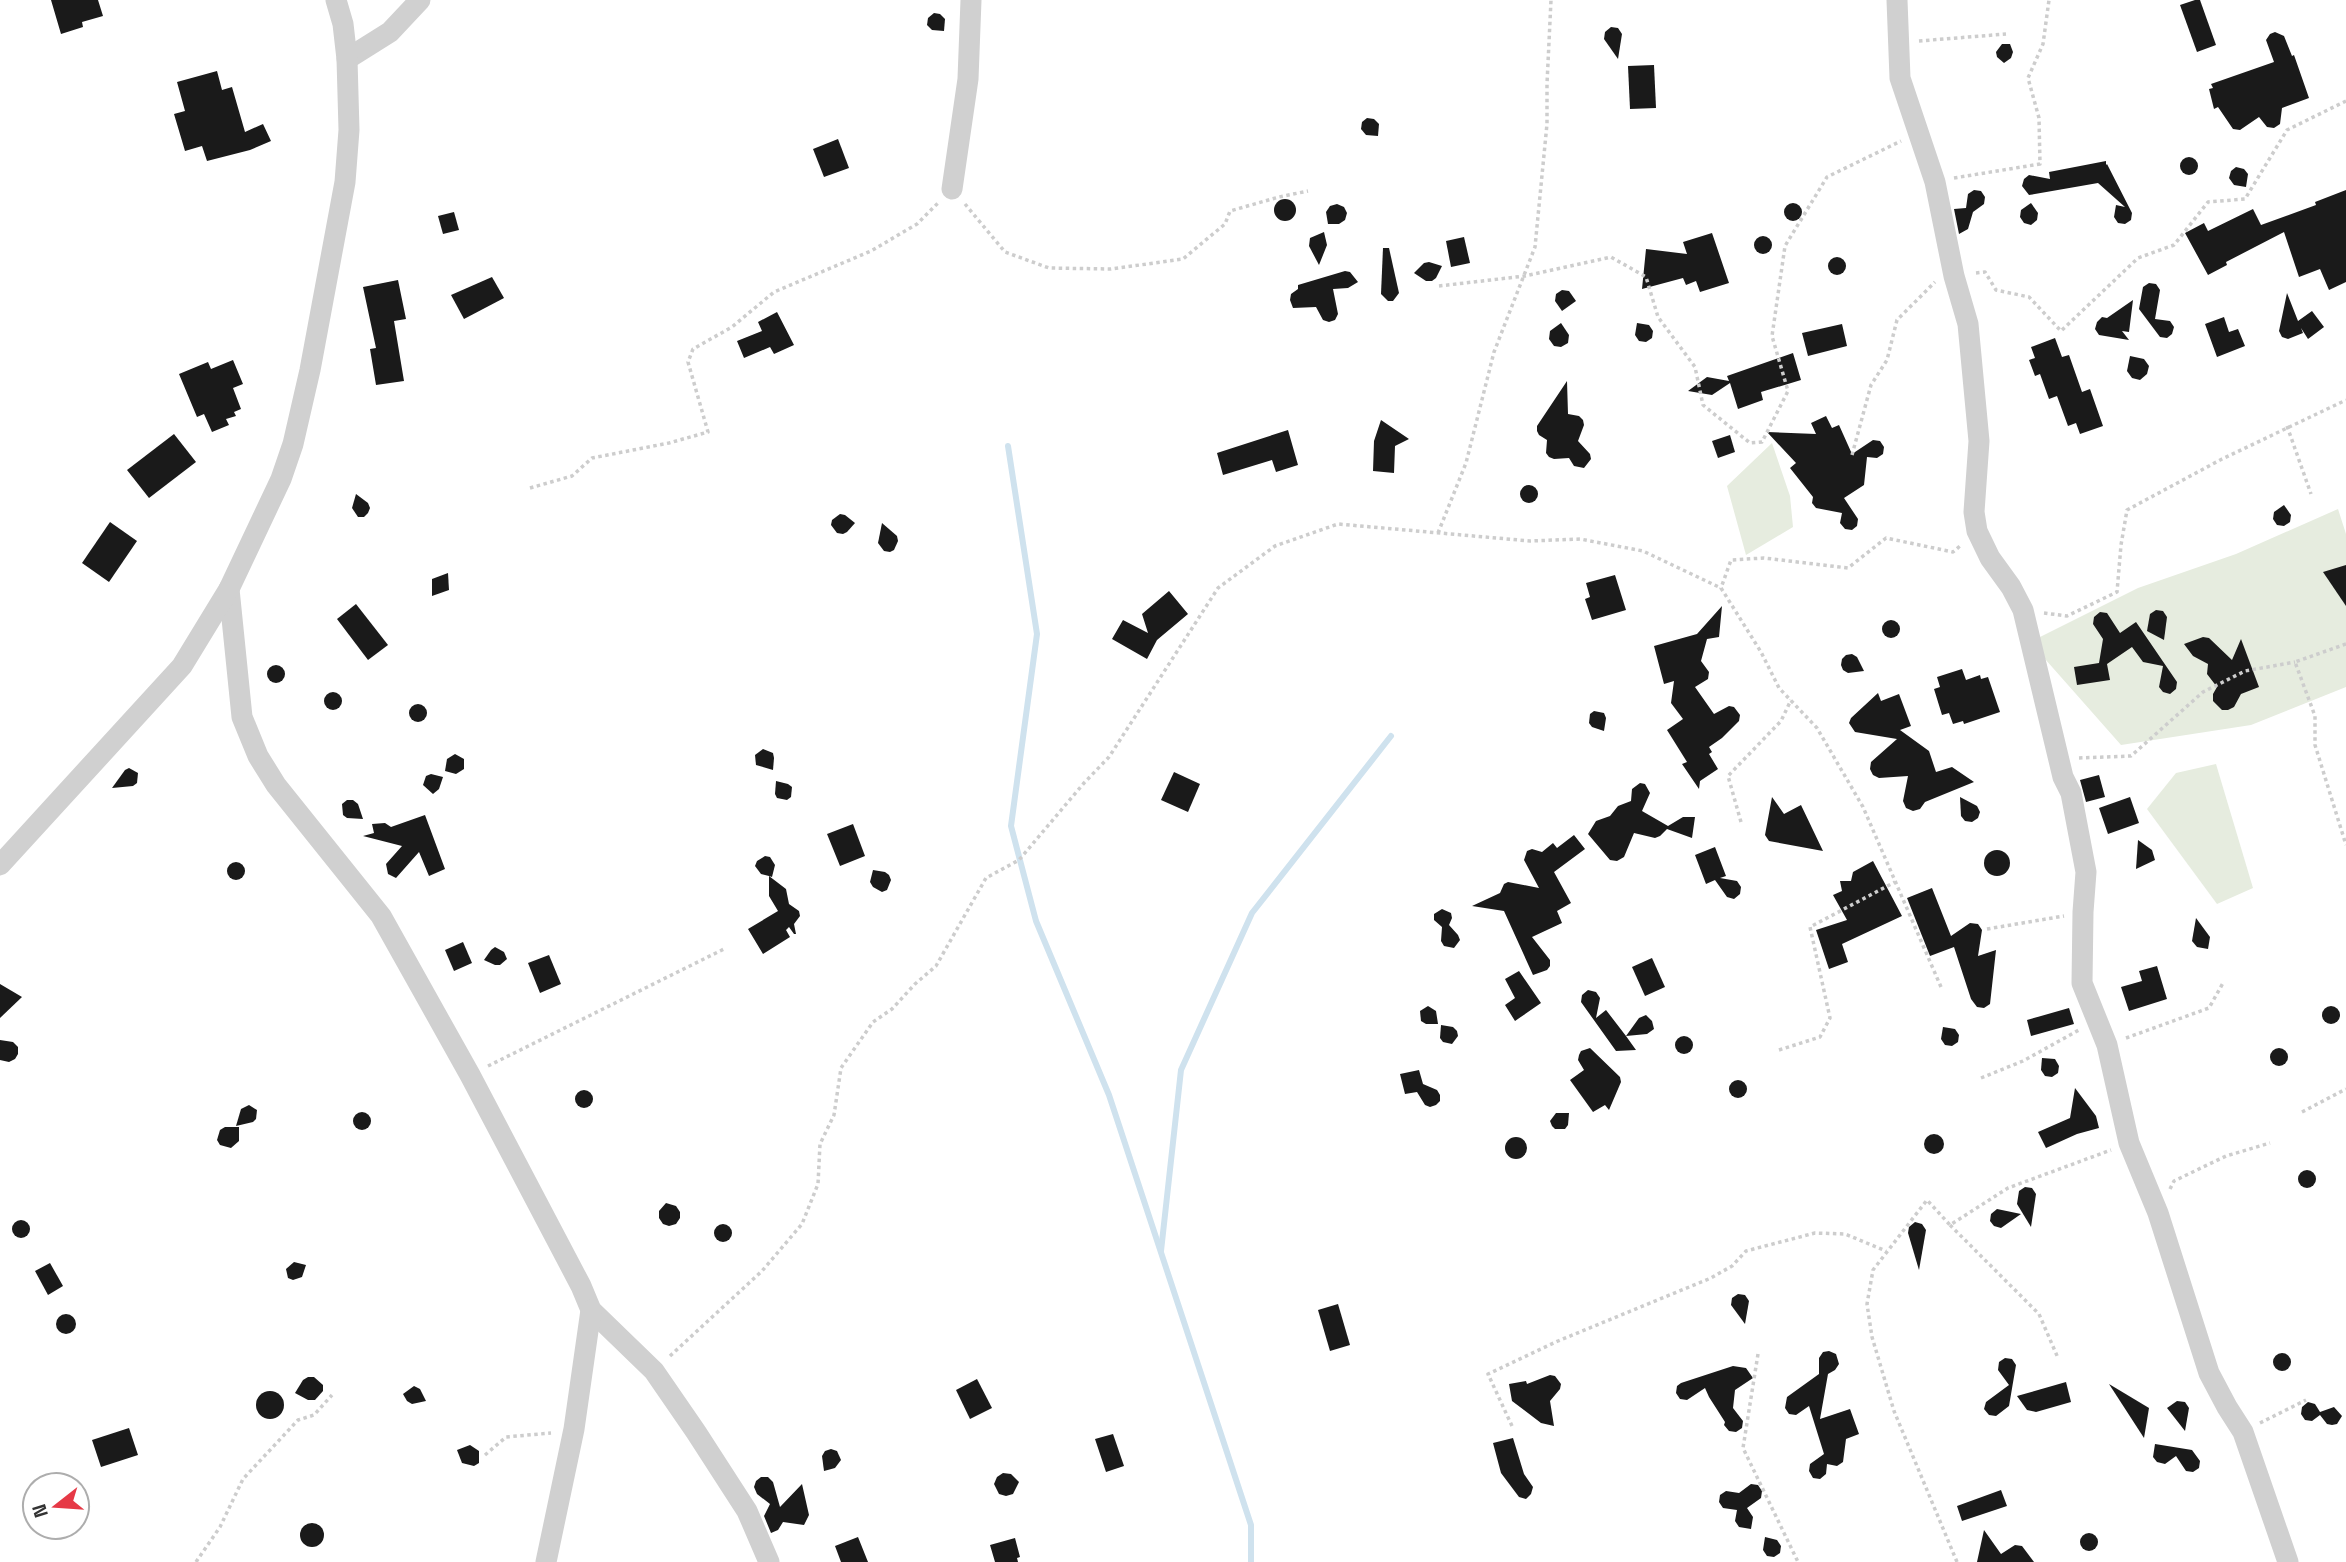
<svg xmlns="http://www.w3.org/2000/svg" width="2346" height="1562" font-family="'Space Grotesk',sans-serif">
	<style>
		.green { fill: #e6ecdf }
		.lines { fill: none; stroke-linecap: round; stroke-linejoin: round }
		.stream { stroke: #cfe2ee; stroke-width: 6 }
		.building { fill: #1a1a1a }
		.path { stroke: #cdcdcd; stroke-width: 3.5; stroke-dasharray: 3.5 3.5; stroke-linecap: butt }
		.minor { stroke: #d0d0d0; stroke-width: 21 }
	</style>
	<rect width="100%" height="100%" fill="#fff"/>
	<g class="green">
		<path d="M 1772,443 L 1790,496 L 1793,527 L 1746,555 L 1727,486 Z"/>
		<path d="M 2338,509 L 2346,534 L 2346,687 L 2251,725 L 2121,745 L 2030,642 L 2138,588 L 2236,554 Z"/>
		<path d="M 2216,764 L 2253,888 L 2217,904 L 2147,809 L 2176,773 Z"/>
	</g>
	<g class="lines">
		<g class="stream">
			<path d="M 1008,446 L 1037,634 L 1011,826 L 1036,921 L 1109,1095 L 1251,1525 L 1251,1562"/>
			<path d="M 1161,1251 L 1181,1070 L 1252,913 L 1391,736"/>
		</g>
	</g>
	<g class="building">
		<path d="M 51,0 L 98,0 L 103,16 L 82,22 L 83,27 L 61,34 Z"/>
		<path d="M 2195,0 L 2200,0 L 2216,45 L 2197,52 L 2180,5 Z"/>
		<path d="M 934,13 L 940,14 L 945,19 L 944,31 L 932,30 L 927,25 L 928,18 Z"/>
		<path d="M 1611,27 L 1618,28 L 1622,34 L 1618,59 L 1604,39 L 1605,32 Z"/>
		<path d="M 2275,32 L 2284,36 L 2292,56 L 2294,55 L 2309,98 L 2282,108 L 2280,124 L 2274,128 L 2267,127 L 2259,117 L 2240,130 L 2233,129 L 2218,107 L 2214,109 L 2209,89 L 2213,88 L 2211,84 L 2274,62 L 2266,40 L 2270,34 Z"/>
		<path d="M 2002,44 L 2010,44 L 2013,52 L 2011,58 L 2004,63 L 1997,57 L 1996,52 Z"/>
		<path d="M 1654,65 L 1656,108 L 1630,109 L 1628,66 Z"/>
		<path d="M 217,71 L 222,90 L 232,87 L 245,132 L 263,124 L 271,141 L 250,150 L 207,161 L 202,146 L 185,151 L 174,114 L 185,111 L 177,82 Z"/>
		<path d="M 1367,118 L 1374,119 L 1379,124 L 1378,136 L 1366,135 L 1361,129 L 1362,122 Z"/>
		<path d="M 838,139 L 849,168 L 824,177 L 813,149 Z"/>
		<circle cx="2189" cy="166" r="9"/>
		<path d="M 2106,161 L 2106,165 L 2107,164 L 2132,213 L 2131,220 L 2125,224 L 2118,223 L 2114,217 L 2116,205 L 2125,207 L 2098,183 L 2029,195 L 2022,186 L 2024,179 L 2029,175 L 2050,179 L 2049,172 Z"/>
		<path d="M 2236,167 L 2244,169 L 2248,174 L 2246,187 L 2234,185 L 2229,178 L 2231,171 Z"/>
		<path d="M 1974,190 L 1981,191 L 1985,197 L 1984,204 L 1973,212 L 1968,229 L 1959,234 L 1954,209 L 1966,208 L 1968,194 Z"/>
		<path d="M 2346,190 L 2346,282 L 2329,290 L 2320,269 L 2299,277 L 2284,232 L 2226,262 L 2227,265 L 2208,275 L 2185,233 L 2204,223 L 2208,231 L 2253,209 L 2261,225 L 2316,205 L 2315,202 Z"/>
		<circle cx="1285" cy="210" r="11"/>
		<path d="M 2031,203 L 2038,213 L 2037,220 L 2031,225 L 2024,223 L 2020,217 L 2021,210 Z"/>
		<circle cx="1793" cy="212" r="9"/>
		<path d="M 1337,204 L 1344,207 L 1347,213 L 1345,220 L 1339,224 L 1328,224 L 1326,212 L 1330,206 Z"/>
		<path d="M 454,212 L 459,230 L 443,234 L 438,216 Z"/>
		<path d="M 1324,232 L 1327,245 L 1319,265 L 1309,246 L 1310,238 Z"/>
		<path d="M 1712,233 L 1729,283 L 1700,292 L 1696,281 L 1686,285 L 1683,278 L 1642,289 L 1646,249 L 1687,254 L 1683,242 Z"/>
		<circle cx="1763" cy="245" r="9"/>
		<path d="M 1464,237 L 1470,263 L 1451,267 L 1446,241 Z"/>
		<path d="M 1383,248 L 1389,248 L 1399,293 L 1393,301 L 1388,301 L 1381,294 Z"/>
		<circle cx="1837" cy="266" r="9"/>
		<path d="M 1429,262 L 1442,266 L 1436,278 L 1432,281 L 1426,281 L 1414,273 L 1424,263 Z"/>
		<path d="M 1345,271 L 1350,272 L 1358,282 L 1348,288 L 1333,289 L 1338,314 L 1335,320 L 1329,322 L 1323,320 L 1316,307 L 1293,308 L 1290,300 L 1291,294 L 1298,289 L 1298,285 Z"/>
		<path d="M 492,277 L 504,298 L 464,319 L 451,295 Z"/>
		<path d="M 398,280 L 406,319 L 394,321 L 404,381 L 376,385 L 370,349 L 376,348 L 363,287 Z"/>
		<path d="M 2149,283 L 2156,284 L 2160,290 L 2155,319 L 2170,321 L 2174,327 L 2172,334 L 2167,338 L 2160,337 L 2139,309 L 2143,287 Z"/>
		<path d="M 1562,290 L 1569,291 L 1576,301 L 1562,311 L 1555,301 L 1556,294 Z"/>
		<path d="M 2287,293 L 2298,321 L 2312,311 L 2324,327 L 2308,339 L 2301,328 L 2303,333 L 2288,339 L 2282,337 L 2279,331 Z"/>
		<path d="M 2133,300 L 2129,332 L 2122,331 L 2129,340 L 2099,335 L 2095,329 L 2097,322 L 2102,317 L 2107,318 Z"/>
		<path d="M 777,312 L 794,345 L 774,354 L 770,347 L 744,358 L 737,341 L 762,331 L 758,322 Z"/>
		<path d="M 2224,317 L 2229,332 L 2238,329 L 2245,346 L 2217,357 L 2205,324 Z"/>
		<path d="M 1561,323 L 1569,335 L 1568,343 L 1561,347 L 1554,346 L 1549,339 L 1550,331 Z"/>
		<path d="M 1637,323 L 1649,325 L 1653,331 L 1652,338 L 1646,342 L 1639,341 L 1635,335 Z"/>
		<path d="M 1842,324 L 1847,346 L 1808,356 L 1802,333 Z"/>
		<path d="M 2055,338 L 2062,357 L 2069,355 L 2082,392 L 2090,389 L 2103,426 L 2080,434 L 2076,423 L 2068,426 L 2057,396 L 2049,399 L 2040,374 L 2035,376 L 2029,360 L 2035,358 L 2031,347 Z"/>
		<path d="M 1793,353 L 1801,380 L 1761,392 L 1763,400 L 1738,409 L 1730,383 L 1712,395 L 1688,391 L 1707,377 L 1729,381 L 1727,376 Z"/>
		<path d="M 2130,356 L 2144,359 L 2149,366 L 2147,374 L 2140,380 L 2132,378 L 2127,371 Z"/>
		<path d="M 233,360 L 243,384 L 233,388 L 241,409 L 234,412 L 236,416 L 226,419 L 229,425 L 212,432 L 204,414 L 197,417 L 179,374 L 208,362 L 211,369 Z"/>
		<path d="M 1567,381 L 1568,414 L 1579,416 L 1583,420 L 1584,425 L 1578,441 L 1590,454 L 1591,459 L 1584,468 L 1574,466 L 1569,458 L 1554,459 L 1549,457 L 1546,453 L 1547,440 L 1539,435 L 1537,431 L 1537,426 Z"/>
		<path d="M 1826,416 L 1832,428 L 1839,425 L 1852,454 L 1873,440 L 1880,441 L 1884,447 L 1883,454 L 1877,458 L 1867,457 L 1864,485 L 1844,498 L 1858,519 L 1857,526 L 1852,530 L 1845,529 L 1840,523 L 1842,513 L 1816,508 L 1812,503 L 1813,497 L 1790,468 L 1796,463 L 1767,432 L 1816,434 L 1811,423 Z"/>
		<path d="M 1381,420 L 1409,439 L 1395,446 L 1394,473 L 1373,471 L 1374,441 Z"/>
		<path d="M 1288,430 L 1298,465 L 1276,472 L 1272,460 L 1223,475 L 1217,453 Z"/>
		<path d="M 174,434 L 196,462 L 149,498 L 127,470 Z"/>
		<path d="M 1730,435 L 1735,452 L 1718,458 L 1712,441 Z"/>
		<circle cx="1529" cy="494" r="9"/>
		<path d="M 356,494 L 368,503 L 370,508 L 368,513 L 364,517 L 358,517 L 352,508 Z"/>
		<path d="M 2284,505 L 2291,515 L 2290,522 L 2284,526 L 2277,525 L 2273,519 L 2274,512 Z"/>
		<path d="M 840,514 L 845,515 L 855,523 L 847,532 L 843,534 L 837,533 L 831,525 L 832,520 Z"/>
		<path d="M 110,522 L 137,541 L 109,582 L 82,563 Z"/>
		<path d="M 882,523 L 897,536 L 898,541 L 894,550 L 890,552 L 884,551 L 878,543 Z"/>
		<path d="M 2346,565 L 2346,606 L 2323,572 Z"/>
		<path d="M 448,573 L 449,590 L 432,596 L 432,579 Z"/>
		<path d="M 1615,575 L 1626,610 L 1592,620 L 1585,599 L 1590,597 L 1586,583 Z"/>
		<path d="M 1169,591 L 1188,614 L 1157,640 L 1147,659 L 1112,639 L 1123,620 L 1148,633 L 1142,614 Z"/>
		<path d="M 356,604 L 388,645 L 368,660 L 337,619 Z"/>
		<path d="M 1722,606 L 1719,637 L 1707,639 L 1701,661 L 1709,672 L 1708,679 L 1695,687 L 1714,714 L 1729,706 L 1734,707 L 1740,715 L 1739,721 L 1722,738 L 1709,747 L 1712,752 L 1709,754 L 1718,769 L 1700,781 L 1699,789 L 1682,764 L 1687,762 L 1667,730 L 1683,719 L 1671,703 L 1674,681 L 1664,684 L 1654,646 L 1697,634 Z"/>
		<path d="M 2156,610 L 2163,611 L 2167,617 L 2164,640 L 2147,631 L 2150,614 Z"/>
		<path d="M 2100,612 L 2107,613 L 2120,633 L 2136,622 L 2177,682 L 2176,689 L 2170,694 L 2163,692 L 2159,687 L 2163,666 L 2143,662 L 2132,647 L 2107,664 L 2110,680 L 2077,685 L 2074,667 L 2099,663 L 2103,639 L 2093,624 L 2094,617 Z"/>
		<circle cx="1891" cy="629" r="9"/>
		<path d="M 2203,637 L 2209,638 L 2232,660 L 2241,639 L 2259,687 L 2241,694 L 2234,707 L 2228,710 L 2222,710 L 2213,701 L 2213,694 L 2217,687 L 2207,674 L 2208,664 L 2193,656 L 2184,644 Z"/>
		<path d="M 1852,654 L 1857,657 L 1864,671 L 1848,673 L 1843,670 L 1841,665 L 1842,659 L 1846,655 Z"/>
		<circle cx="276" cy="674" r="9"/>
		<path d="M 1962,669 L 1966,680 L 1980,675 L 1981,679 L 1988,677 L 2000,712 L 1964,724 L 1963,721 L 1953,724 L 1949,713 L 1942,715 L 1934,689 L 1940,687 L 1937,677 Z"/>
		<circle cx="333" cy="701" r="9"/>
		<path d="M 1878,693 L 1881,701 L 1899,694 L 1911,726 L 1900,730 L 1929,751 L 1936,772 L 1952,767 L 1974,782 L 1925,802 L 1920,809 L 1913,811 L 1906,808 L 1903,801 L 1908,776 L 1879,778 L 1873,775 L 1870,769 L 1871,762 L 1897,739 L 1855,732 L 1849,723 L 1851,718 Z"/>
		<circle cx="418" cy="713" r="9"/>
		<path d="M 1594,711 L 1604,713 L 1606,718 L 1604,731 L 1592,727 L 1589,723 L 1590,714 Z"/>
		<path d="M 763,749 L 773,753 L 774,758 L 773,770 L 756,765 L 755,755 Z"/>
		<path d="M 455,754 L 464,759 L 464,769 L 456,774 L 445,771 L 447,759 Z"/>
		<path d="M 129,768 L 138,773 L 137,783 L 133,786 L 112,788 L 125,770 Z"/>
		<path d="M 1174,772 L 1200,784 L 1188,812 L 1161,800 Z"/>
		<path d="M 431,774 L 443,777 L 439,789 L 433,794 L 423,785 L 426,776 Z"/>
		<path d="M 2099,775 L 2105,797 L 2086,802 L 2080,780 Z"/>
		<path d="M 776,781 L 788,784 L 792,787 L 791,797 L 787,800 L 777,798 L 775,794 Z"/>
		<path d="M 1640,783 L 1645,784 L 1650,793 L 1642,811 L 1668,826 L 1683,817 L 1695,817 L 1692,838 L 1667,829 L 1660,836 L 1655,838 L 1634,833 L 1624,857 L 1617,861 L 1610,860 L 1588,834 L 1596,821 L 1610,816 L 1618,806 L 1631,801 L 1632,789 Z"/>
		<path d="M 1772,797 L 1784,814 L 1801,805 L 1823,851 L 1769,841 L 1765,835 Z"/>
		<path d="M 1960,797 L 1977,806 L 1980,812 L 1978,818 L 1972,822 L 1965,821 L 1961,816 Z"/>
		<path d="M 2130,797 L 2139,823 L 2108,834 L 2099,808 Z"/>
		<path d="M 347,800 L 353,800 L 358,804 L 363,819 L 347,818 L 343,815 L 342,804 Z"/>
		<path d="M 425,815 L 445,869 L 429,876 L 419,852 L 396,878 L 388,874 L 386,864 L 402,846 L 363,836 L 374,833 L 372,824 L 385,823 L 391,827 Z"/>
		<path d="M 853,824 L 865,856 L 840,866 L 827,834 Z"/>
		<path d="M 1574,835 L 1585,849 L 1554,872 L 1571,903 L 1557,911 L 1562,923 L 1532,937 L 1550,960 L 1550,966 L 1547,970 L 1533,975 L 1504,911 L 1472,906 L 1500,893 L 1504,884 L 1508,882 L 1539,888 L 1524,860 L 1527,851 L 1532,849 L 1542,852 L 1553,843 L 1557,848 Z"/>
		<path d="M 2138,840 L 2152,850 L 2155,860 L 2136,869 Z"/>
		<path d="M 1715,847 L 1726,876 L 1720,878 L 1737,881 L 1741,887 L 1740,894 L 1734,899 L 1727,897 L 1715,880 L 1706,884 L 1695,855 Z"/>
		<circle cx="1997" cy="863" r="13"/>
		<path d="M 765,856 L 770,857 L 775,865 L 772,877 L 769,876 L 786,889 L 789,904 L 799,911 L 800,916 L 794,924 L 796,934 L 794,934 L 789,927 L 786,930 L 790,937 L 763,954 L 748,929 L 778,911 L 769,896 L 769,876 L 761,874 L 755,866 L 757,861 Z"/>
		<path d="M 1873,861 L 1902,916 L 1842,944 L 1848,962 L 1829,969 L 1816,930 L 1847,920 L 1833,895 L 1842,891 L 1840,881 L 1851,881 L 1853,872 Z"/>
		<circle cx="236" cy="871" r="9"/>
		<path d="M 873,870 L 885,872 L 889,875 L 891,880 L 887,890 L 882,892 L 873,887 L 870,882 Z"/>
		<path d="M 1932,888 L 1951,936 L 1970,923 L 1978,924 L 1982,930 L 1978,956 L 1996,950 L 1990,1004 L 1984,1008 L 1977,1007 L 1971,999 L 1954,947 L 1930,956 L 1907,898 Z"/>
		<path d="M 1442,909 L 1451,913 L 1452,918 L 1449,925 L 1458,935 L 1460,940 L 1454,948 L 1444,946 L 1441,941 L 1442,927 L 1434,920 L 1434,914 Z"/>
		<path d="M 2196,918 L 2210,937 L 2208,949 L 2197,947 L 2192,941 Z"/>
		<path d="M 463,942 L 472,963 L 454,971 L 445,950 Z"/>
		<path d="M 495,947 L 504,952 L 507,959 L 500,965 L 495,965 L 484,960 L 491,950 Z"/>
		<path d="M 549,955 L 561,984 L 540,993 L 528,963 Z"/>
		<path d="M 1652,958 L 1665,987 L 1645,996 L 1632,967 Z"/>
		<path d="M 2157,966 L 2167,999 L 2129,1011 L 2121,987 L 2142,981 L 2139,971 Z"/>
		<path d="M 1519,971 L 1541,1003 L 1515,1021 L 1505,1005 L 1515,998 L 1505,979 Z"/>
		<path d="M 0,984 L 22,997 L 0,1018 Z"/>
		<path d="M 1588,990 L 1596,992 L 1600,998 L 1596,1018 L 1606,1010 L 1626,1036 L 1639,1018 L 1646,1015 L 1652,1021 L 1654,1029 L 1647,1034 L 1626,1036 L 1636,1050 L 1616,1051 L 1581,1002 L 1582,995 Z"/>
		<path d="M 1428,1006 L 1436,1011 L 1438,1024 L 1426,1024 L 1421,1021 L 1420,1011 Z"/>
		<circle cx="2331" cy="1015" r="9"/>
		<path d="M 2069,1008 L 2074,1024 L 2031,1036 L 2027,1020 Z"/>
		<path d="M 1441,1025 L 1453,1027 L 1457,1031 L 1458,1036 L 1452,1044 L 1443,1042 L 1440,1038 Z"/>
		<path d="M 1943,1027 L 1955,1029 L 1959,1035 L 1958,1042 L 1952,1046 L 1945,1045 L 1941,1039 Z"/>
		<circle cx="1684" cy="1045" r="9"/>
		<path d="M 0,1040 L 13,1042 L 18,1047 L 18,1054 L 15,1059 L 9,1062 L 0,1060 Z"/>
		<path d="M 1590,1048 L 1620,1077 L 1621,1082 L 1609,1110 L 1605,1105 L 1593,1112 L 1570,1080 L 1584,1070 L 1578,1060 L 1579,1055 L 1581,1051 Z"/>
		<circle cx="2279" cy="1057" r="9"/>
		<path d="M 2042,1058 L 2055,1059 L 2059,1066 L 2058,1073 L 2052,1077 L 2045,1076 L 2041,1070 Z"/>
		<path d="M 1419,1070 L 1423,1084 L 1437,1090 L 1440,1095 L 1440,1101 L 1436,1105 L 1430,1107 L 1425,1105 L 1417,1092 L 1405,1094 L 1400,1074 Z"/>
		<circle cx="1738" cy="1089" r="9"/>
		<path d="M 2075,1088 L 2096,1116 L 2099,1128 L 2077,1134 L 2046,1148 L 2038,1132 L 2070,1118 Z"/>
		<circle cx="584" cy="1099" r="9"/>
		<path d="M 249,1105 L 257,1110 L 256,1119 L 253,1122 L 236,1126 L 241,1109 Z"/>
		<circle cx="362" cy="1121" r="9"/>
		<path d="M 1556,1113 L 1569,1113 L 1568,1125 L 1565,1129 L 1555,1129 L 1552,1126 L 1550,1121 Z"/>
		<path d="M 225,1127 L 239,1127 L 239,1141 L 231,1148 L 220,1145 L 217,1140 L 220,1130 Z"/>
		<circle cx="1934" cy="1144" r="10"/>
		<circle cx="1516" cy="1148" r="11"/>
		<circle cx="2307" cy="1179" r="9"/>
		<path d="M 2025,1187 L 2032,1188 L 2036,1194 L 2031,1227 L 2017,1204 L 2019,1191 Z"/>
		<path d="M 666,1203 L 676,1206 L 680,1212 L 680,1218 L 676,1224 L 669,1226 L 663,1224 L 659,1218 L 659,1211 Z"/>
		<path d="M 1997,1209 L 2021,1214 L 2001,1228 L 1994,1226 L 1990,1221 L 1991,1214 Z"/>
		<circle cx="21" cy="1229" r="9"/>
		<path d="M 1915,1222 L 1922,1224 L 1926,1230 L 1919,1270 L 1908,1233 L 1909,1227 Z"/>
		<circle cx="723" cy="1233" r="9"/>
		<path d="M 294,1262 L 306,1265 L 302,1277 L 293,1280 L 288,1278 L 286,1269 Z"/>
		<path d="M 50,1263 L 63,1286 L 48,1295 L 35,1271 Z"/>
		<path d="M 1738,1294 L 1745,1295 L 1749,1301 L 1745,1324 L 1731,1305 L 1732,1298 Z"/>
		<path d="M 1338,1304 L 1350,1345 L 1330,1351 L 1318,1310 Z"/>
		<circle cx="66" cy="1324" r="10"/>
		<path d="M 1829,1351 L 1836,1354 L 1839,1364 L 1835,1370 L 1828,1374 L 1820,1419 L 1850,1409 L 1859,1434 L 1846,1439 L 1843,1462 L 1837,1466 L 1827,1464 L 1826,1474 L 1820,1479 L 1813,1478 L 1809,1471 L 1810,1464 L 1824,1454 L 1809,1406 L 1796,1415 L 1789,1414 L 1785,1408 L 1787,1397 L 1819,1374 L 1819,1358 L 1823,1352 Z"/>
		<circle cx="2282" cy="1362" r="9"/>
		<path d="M 2005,1358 L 2012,1359 L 2016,1365 L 2009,1406 L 1996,1416 L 1989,1415 L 1984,1409 L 1986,1402 L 2009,1385 L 1998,1370 L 1999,1362 Z"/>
		<path d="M 1733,1366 L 1746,1368 L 1753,1378 L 1735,1390 L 1733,1408 L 1743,1421 L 1742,1428 L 1736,1432 L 1729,1431 L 1724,1425 L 1725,1422 L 1709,1397 L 1705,1388 L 1687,1400 L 1680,1399 L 1676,1393 L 1677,1386 L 1681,1383 Z"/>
		<path d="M 1550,1375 L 1555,1376 L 1561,1384 L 1560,1389 L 1550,1401 L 1554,1426 L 1541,1423 L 1512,1401 L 1509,1384 L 1526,1381 L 1527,1384 Z"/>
		<path d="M 308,1377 L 314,1377 L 323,1385 L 323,1391 L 315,1400 L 308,1400 L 295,1393 L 303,1380 Z"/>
		<path d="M 977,1379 L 992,1408 L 970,1419 L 956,1390 Z"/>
		<path d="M 2066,1382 L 2071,1402 L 2036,1412 L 2027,1410 L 2017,1396 Z"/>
		<path d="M 2109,1384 L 2149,1408 L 2144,1438 Z"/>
		<path d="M 414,1386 L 420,1389 L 426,1401 L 412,1404 L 407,1401 L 403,1394 Z"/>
		<circle cx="270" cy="1405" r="14"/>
		<path d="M 2177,1401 L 2185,1402 L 2189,1408 L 2185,1431 L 2167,1408 Z"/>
		<path d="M 2308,1402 L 2315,1404 L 2320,1412 L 2334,1407 L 2342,1416 L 2337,1424 L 2332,1425 L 2327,1424 L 2320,1415 L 2312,1421 L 2305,1420 L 2301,1414 L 2302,1407 Z"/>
		<path d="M 129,1428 L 138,1455 L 101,1467 L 92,1440 Z"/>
		<path d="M 1113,1434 L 1124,1466 L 1106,1472 L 1095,1439 Z"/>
		<path d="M 1513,1438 L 1524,1474 L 1533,1487 L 1531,1494 L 1526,1499 L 1519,1497 L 1501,1473 L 1493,1443 Z"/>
		<path d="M 2155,1444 L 2192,1450 L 2200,1461 L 2199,1468 L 2193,1472 L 2186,1471 L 2176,1456 L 2165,1464 L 2157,1462 L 2153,1457 Z"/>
		<path d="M 470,1445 L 479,1451 L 479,1463 L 474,1466 L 462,1463 L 457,1450 Z"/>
		<path d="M 831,1449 L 837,1451 L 841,1460 L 835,1468 L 824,1471 L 822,1456 L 825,1451 Z"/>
		<path d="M 1003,1473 L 1011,1474 L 1019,1482 L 1013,1494 L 1006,1496 L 999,1494 L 994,1484 L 997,1477 Z"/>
		<path d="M 761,1477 L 768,1477 L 773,1482 L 780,1507 L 802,1484 L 809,1515 L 804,1525 L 783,1522 L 778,1530 L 771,1533 L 764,1516 L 770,1504 L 757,1494 L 754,1487 L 756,1481 Z"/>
		<path d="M 1751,1484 L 1758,1485 L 1762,1491 L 1761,1498 L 1747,1508 L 1753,1517 L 1751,1529 L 1739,1527 L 1735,1521 L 1737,1510 L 1723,1508 L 1719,1502 L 1720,1495 L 1726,1491 L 1739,1493 Z"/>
		<path d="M 2001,1490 L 2007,1506 L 1962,1521 L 1957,1506 Z"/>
		<circle cx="312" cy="1535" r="12"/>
		<path d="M 1984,1530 L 2001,1554 L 2015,1545 L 2022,1546 L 2034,1562 L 1977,1562 Z"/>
		<circle cx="2089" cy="1542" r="9"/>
		<path d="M 858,1537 L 868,1562 L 841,1562 L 835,1546 Z"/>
		<path d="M 1765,1537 L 1777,1540 L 1781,1546 L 1780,1553 L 1774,1557 L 1767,1556 L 1763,1550 Z"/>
		<path d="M 1015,1538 L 1020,1557 L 1017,1558 L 1018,1562 L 995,1562 L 990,1545 Z"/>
	</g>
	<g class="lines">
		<g class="path">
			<path d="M 1919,41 L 2006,34"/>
			<path d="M 1954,178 L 2040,164 L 2039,118 L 2028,78 L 2043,44 L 2049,0"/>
			<path d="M 965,204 L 1005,252 L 1049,268 L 1111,269 L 1183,259 L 1225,224 L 1230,211 L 1279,197 L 1308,191"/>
			<path d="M 1976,273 L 1985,272 L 1996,290 L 2029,297 L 2061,331 L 2138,258 L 2174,245 L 2208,202 L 2245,199 L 2287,130 L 2346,101"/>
			<path d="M 1439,286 L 1525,276 L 1611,257 L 1646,277 L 1658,317 L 1695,367 L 1703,405 L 1750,443 L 1762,442 L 1788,391 L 1772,336 L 1785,246 L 1827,177 L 1901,141"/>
			<path d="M 2287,426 L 2311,494"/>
			<path d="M 1852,455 L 1871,385 L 1887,360 L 1897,320 L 1935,282"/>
			<path d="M 530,488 L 572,476 L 592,458 L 669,443 L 708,432 L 688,362 L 693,349 L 732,327 L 774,292 L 871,251 L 917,224 L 938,203"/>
			<path d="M 1438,533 L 1466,463 L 1494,352 L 1535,247 L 1547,124 L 1547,84 L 1551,0"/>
			<path d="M 2044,613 L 2067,616 L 2117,592 L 2121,545 L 2127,510 L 2222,459 L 2346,400"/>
			<path d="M 2346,644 L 2295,662 L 2315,716 L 2315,745 L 2346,845"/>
			<path d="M 2079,758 L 2131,756 L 2203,692 L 2245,671 L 2295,662"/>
			<path d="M 1741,822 L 1728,776 L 1781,721 L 1791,700"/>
			<path d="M 1987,929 L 2064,916"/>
			<path d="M 1941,987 L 1863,807 L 1817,728 L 1779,688 L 1761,652 L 1721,588 L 1731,560 L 1764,558 L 1848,568 L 1886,538 L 1953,552 L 1960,546"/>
			<path d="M 2126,1038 L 2209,1008 L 2223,983"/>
			<path d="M 1779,1050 L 1820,1037 L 1830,1018 L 1810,927 L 1895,882"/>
			<path d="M 488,1066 L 726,948"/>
			<path d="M 1981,1078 L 2023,1061 L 2079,1030"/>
			<path d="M 2302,1112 L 2346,1089"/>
			<path d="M 2170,1189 L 2174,1181 L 2226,1156 L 2270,1143"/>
			<path d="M 1950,1225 L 2039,1314 L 2058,1358"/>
			<path d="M 1758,1354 L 1743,1448 L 1798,1562"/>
			<path d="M 670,1356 L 762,1271 L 802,1224 L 818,1184 L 820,1144 L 834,1115 L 841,1068 L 873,1022 L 892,1009 L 915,984 L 936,966 L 986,878 L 1019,860 L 1084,783 L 1109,757 L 1218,588 L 1275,546 L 1338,524 L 1530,541 L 1580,539 L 1643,551 L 1721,588"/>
			<path d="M 2260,1423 L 2306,1400"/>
			<path d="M 1512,1426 L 1488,1374 L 1558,1341 L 1711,1278 L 1732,1266 L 1746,1251 L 1815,1233 L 1845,1234 L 1886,1251"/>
			<path d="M 485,1455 L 506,1437 L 551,1433"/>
			<path d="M 196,1562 L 220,1527 L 243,1479 L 298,1420 L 314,1415 L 332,1395"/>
			<path d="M 1957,1562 L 1894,1411 L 1872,1337 L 1867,1304 L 1873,1270 L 1927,1200 L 1950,1225 L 2008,1188 L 2111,1150"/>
		</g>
		<g class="minor">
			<path d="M 1897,0 L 1900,78 L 1935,182 L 1954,276 L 1968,324 L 1979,441 L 1974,512 L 1977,531 L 1990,558 L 2011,587 L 2023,610 L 2063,777 L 2071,793 L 2086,872 L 2083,912 L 2082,983 L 2107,1045 L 2129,1143 L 2158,1213 L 2209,1373 L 2227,1407 L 2243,1432 L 2288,1562"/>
			<path d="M 347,59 L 390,32 L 420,0"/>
			<path d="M 952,189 L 968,79 L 971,0"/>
			<path d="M 229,589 L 242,717 L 258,756 L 276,785 L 381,916 L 470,1075 L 581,1286 L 591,1310 L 654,1371 L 696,1432 L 747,1511 L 769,1562"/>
			<path d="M 0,865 L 182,666 L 229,589 L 281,479 L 293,444 L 310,370 L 345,182 L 349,130 L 347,59 L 343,24 L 336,0"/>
			<path d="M 546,1562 L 574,1429 L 591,1310"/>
		</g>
	</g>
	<g transform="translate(56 1506) rotate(253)"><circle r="33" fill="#ffffff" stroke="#adadad" stroke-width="2"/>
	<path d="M0-5L12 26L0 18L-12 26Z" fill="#e63946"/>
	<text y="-10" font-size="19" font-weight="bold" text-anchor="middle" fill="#333333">N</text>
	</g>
</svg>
